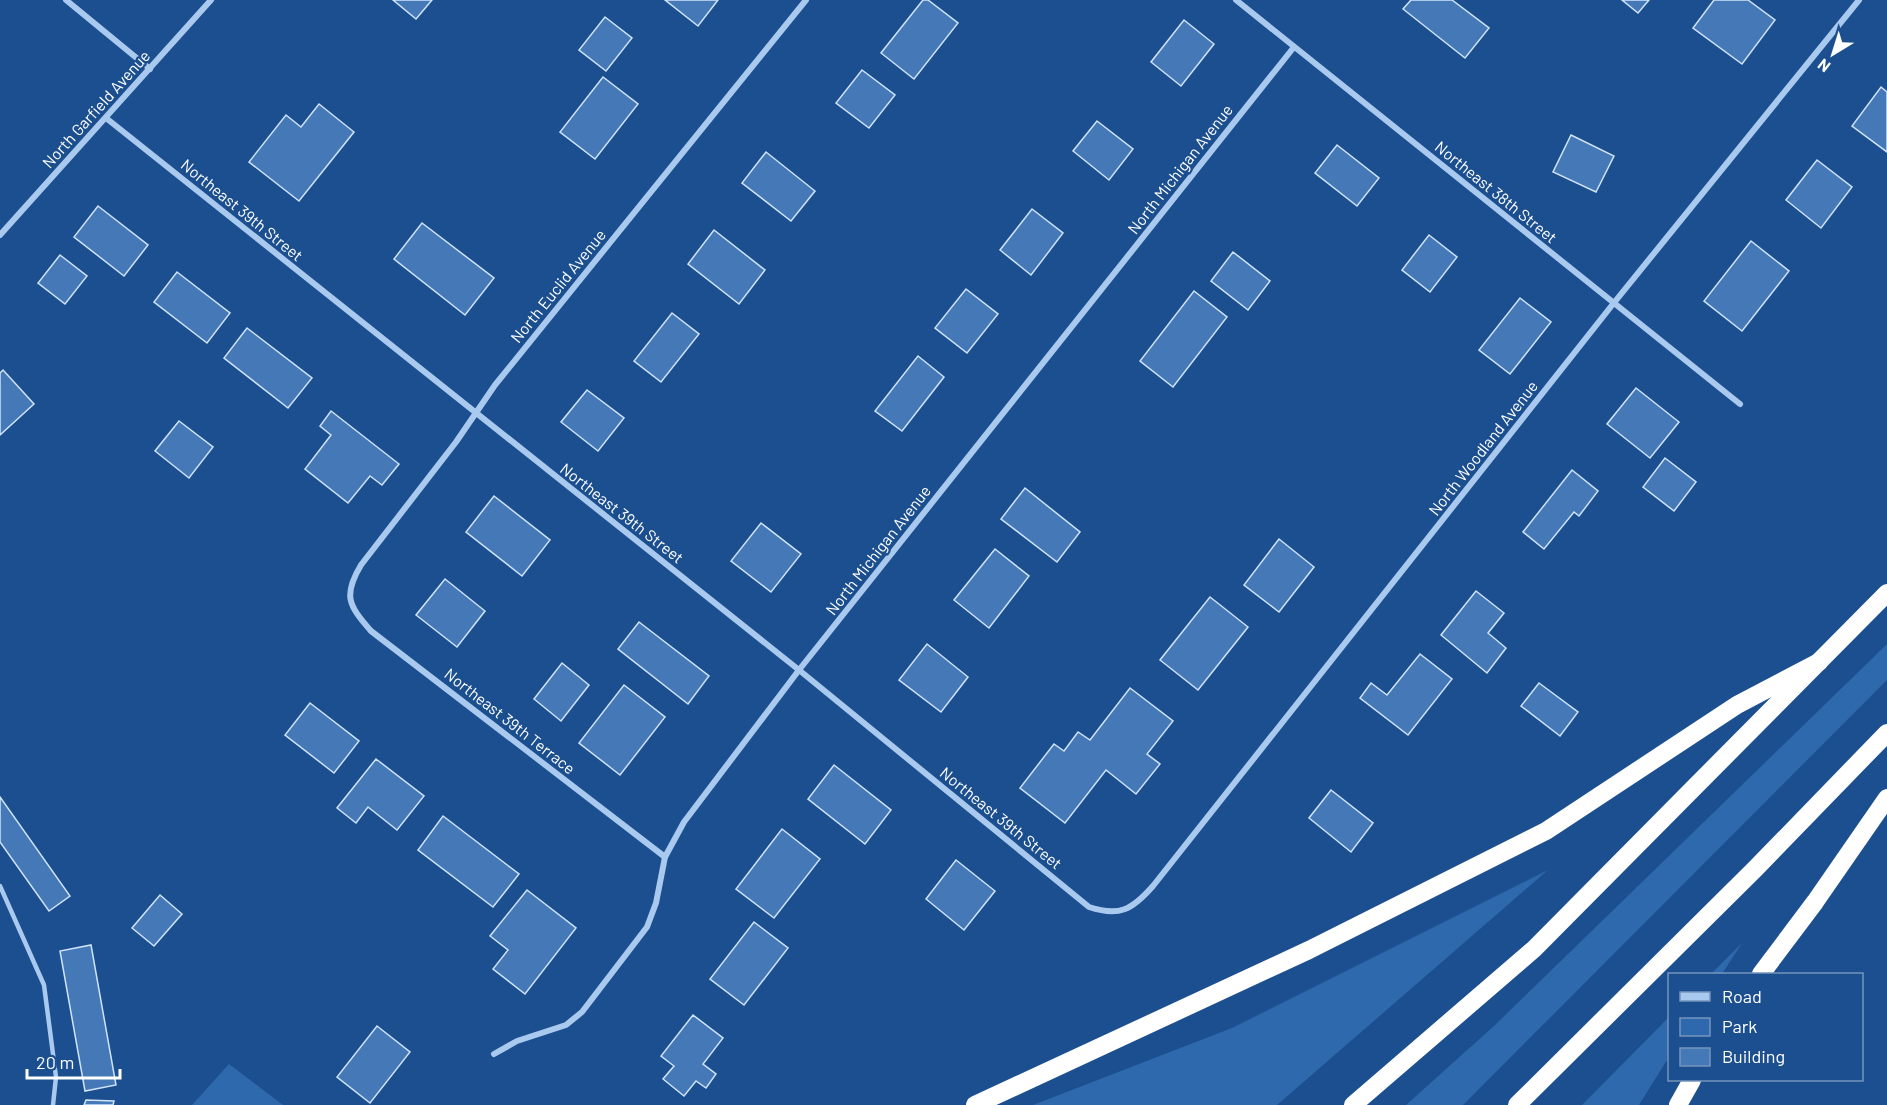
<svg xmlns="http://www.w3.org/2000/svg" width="1887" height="1105" font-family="Barlow,sans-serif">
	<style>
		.green { fill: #2e69ad }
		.building { fill: #4478b7; stroke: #cfe3fa; stroke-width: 1.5 }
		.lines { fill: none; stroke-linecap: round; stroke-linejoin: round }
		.lane { stroke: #a9c9ee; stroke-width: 4.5 }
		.street { stroke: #a9c9ee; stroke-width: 6 }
		.highway { stroke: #fff; stroke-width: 18 }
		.labels { text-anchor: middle; stroke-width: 4.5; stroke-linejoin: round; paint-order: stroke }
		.street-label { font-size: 16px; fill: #fff; stroke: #1b4f8f }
	</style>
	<rect width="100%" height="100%" fill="#1b4f8f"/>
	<g class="green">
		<path d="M 1887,644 L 1887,680 L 1463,1105 L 1406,1105 L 1495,1025 Z"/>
		<path d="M 1548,870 L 1277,1105 L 1033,1105 L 1232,1028 Z"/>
		<path d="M 1742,943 L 1722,974 L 1711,974 Z"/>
		<path d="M 1669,1017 L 1669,1057 L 1639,1105 L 1582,1105 Z"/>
		<path d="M 229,1064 L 283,1105 L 192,1105 Z"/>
	</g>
	<g class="building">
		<path d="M 393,0 L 432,0 L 416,19 Z"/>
		<path d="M 665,0 L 718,0 L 698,26 Z"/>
		<path d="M 923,0 L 928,0 L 958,23 L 914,79 L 881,53 Z"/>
		<path d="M 1411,0 L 1452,0 L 1489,28 L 1465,58 L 1403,9 Z"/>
		<path d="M 1622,0 L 1649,0 L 1638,13 Z"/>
		<path d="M 1714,0 L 1748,0 L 1775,20 L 1742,64 L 1693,28 Z"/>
		<path d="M 605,17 L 632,38 L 606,71 L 579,50 Z"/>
		<path d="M 1184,20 L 1214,44 L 1181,86 L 1151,62 Z"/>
		<path d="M 862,70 L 895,95 L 869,128 L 836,103 Z"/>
		<path d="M 603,77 L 638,104 L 595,159 L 560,132 Z"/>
		<path d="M 1881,87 L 1887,92 L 1887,152 L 1852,126 Z"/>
		<path d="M 319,104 L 354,132 L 299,201 L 249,162 L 286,115 L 301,127 Z"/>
		<path d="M 1097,121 L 1133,149 L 1109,180 L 1073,151 Z"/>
		<path d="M 1571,135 L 1614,156 L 1596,192 L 1553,172 Z"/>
		<path d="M 1337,145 L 1379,178 L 1357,206 L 1315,173 Z"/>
		<path d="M 766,152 L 815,191 L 791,221 L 742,183 Z"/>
		<path d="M 1817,160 L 1852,187 L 1821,228 L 1786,200 Z"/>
		<path d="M 98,206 L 148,245 L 124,276 L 74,237 Z"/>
		<path d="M 1032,209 L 1063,233 L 1031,275 L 1000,250 Z"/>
		<path d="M 422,223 L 494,278 L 465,315 L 394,259 Z"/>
		<path d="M 714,230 L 765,270 L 739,304 L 688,264 Z"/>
		<path d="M 1429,235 L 1457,257 L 1430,292 L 1402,270 Z"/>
		<path d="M 1751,241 L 1789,271 L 1742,331 L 1704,301 Z"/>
		<path d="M 1233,252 L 1270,281 L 1248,310 L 1211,281 Z"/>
		<path d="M 60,255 L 87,276 L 65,304 L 38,283 Z"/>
		<path d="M 177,272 L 230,313 L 207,343 L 154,302 Z"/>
		<path d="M 966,289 L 998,314 L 967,353 L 935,328 Z"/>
		<path d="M 1194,291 L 1227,317 L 1173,387 L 1140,361 Z"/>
		<path d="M 1520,298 L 1551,322 L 1510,374 L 1479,350 Z"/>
		<path d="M 672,313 L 699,334 L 661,382 L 634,361 Z"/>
		<path d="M 247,328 L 312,378 L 288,408 L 224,358 Z"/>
		<path d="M 918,356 L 944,377 L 902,431 L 875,411 Z"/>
		<path d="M 3,370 L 34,404 L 0,435 L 0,373 Z"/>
		<path d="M 1636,388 L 1679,422 L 1650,458 L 1607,424 Z"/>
		<path d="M 587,390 L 624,418 L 598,451 L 561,422 Z"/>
		<path d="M 331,411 L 399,464 L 382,485 L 370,476 L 348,503 L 305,469 L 331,435 L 320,426 Z"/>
		<path d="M 179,421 L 213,447 L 189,478 L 155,451 Z"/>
		<path d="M 1665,458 L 1696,482 L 1674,511 L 1643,487 Z"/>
		<path d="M 1572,470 L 1598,491 L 1579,516 L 1574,512 L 1544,549 L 1523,532 Z"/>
		<path d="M 1025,488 L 1080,532 L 1057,562 L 1001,519 Z"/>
		<path d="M 494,496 L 550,540 L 522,576 L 466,532 Z"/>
		<path d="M 761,523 L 801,554 L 771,592 L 731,561 Z"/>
		<path d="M 1279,539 L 1314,567 L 1279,612 L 1244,585 Z"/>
		<path d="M 995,549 L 1029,576 L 989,628 L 954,600 Z"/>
		<path d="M 445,579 L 485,611 L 457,647 L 416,615 Z"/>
		<path d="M 1476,591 L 1504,613 L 1488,633 L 1506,648 L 1487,673 L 1441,635 Z"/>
		<path d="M 1210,597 L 1248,627 L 1198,690 L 1160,660 Z"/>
		<path d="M 639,622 L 709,676 L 688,704 L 618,649 Z"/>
		<path d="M 927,644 L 968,677 L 941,712 L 899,680 Z"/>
		<path d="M 1420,654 L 1452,679 L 1408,735 L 1360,698 L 1371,683 L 1387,695 Z"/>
		<path d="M 562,663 L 589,685 L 561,721 L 534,699 Z"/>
		<path d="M 1539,683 L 1578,712 L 1560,736 L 1521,706 Z"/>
		<path d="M 624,685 L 665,717 L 620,775 L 579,743 Z"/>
		<path d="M 1130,688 L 1173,721 L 1147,754 L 1160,764 L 1136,794 L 1106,770 L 1065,823 L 1020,788 L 1054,744 L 1064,751 L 1078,732 L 1090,740 Z"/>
		<path d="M 310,703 L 359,741 L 334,773 L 285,735 Z"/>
		<path d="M 376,759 L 424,796 L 397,830 L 368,807 L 356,823 L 337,808 Z"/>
		<path d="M 834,765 L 891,810 L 865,844 L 808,799 Z"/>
		<path d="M 1331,790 L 1373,823 L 1351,852 L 1309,818 Z"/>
		<path d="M 0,797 L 70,896 L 49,911 L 0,842 Z"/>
		<path d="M 443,816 L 519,874 L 493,907 L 418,850 Z"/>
		<path d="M 782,829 L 820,859 L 774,918 L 736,889 Z"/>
		<path d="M 956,860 L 995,891 L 964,930 L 926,899 Z"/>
		<path d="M 527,890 L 576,928 L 525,994 L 493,969 L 508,950 L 490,936 Z"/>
		<path d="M 160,895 L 182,914 L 154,946 L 132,928 Z"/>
		<path d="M 754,922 L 788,948 L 744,1005 L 710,979 Z"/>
		<path d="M 91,945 L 116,1085 L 85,1091 L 60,951 Z"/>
		<path d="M 693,1015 L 723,1038 L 703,1064 L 716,1074 L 706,1088 L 696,1081 L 684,1096 L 663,1079 L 674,1066 L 661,1056 Z"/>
		<path d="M 377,1026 L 410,1052 L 370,1103 L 337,1077 Z"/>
		<path d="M 86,1100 L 114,1101 L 113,1105 L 84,1105 Z"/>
	</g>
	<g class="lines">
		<path class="lane" d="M 0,886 L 44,985 L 56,1077 L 53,1105"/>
		<g class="street">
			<path d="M 66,0 L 150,69"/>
			<path d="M 1236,0 L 1740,404"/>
			<path d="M 106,118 L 799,670 L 1089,907 C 1119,917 1132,910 1153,886 L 1613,304 L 1859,0"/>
			<path d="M 0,235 L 211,0"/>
			<path d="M 665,857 L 371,631 C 348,605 343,595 361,565 L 456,442 L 495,385 L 806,0"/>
			<path d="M 494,1054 L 517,1041 L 566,1025 L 582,1012 L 647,927 L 656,903 L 665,857 L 684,822 L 799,670 L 1294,47"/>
		</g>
		<g class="highway">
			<path d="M 1761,974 L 1815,902 L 1887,798"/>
			<path d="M 975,1105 L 1309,950 L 1546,831 L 1737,705 L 1819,662"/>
			<path d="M 1353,1105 L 1534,949 L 1887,593"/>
			<path d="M 1517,1105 L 1755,869 L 1887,733"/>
			<path d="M 1678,1105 L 1692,1080"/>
		</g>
	</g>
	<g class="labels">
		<g class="street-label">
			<text transform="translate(96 109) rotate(-48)" y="6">North Garfield Avenue</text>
			<text transform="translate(1180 169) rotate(-52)" y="6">North Michigan Avenue</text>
			<text transform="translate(1496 192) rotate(39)" y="6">Northeast 38th Street</text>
			<text transform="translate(242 210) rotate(39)" y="6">Northeast 39th Street</text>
			<text transform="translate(558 286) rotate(-51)" y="6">North Euclid Avenue</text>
			<text transform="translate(1483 448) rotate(-52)" y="6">North Woodland Avenue</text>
			<text transform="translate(622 513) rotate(38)" y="6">Northeast 39th Street</text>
			<text transform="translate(878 550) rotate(-52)" y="6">North Michigan Avenue</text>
			<text transform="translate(510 721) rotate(38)" y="6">Northeast 39th Terrace</text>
			<text transform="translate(1001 818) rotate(39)" y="6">Northeast 39th Street</text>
		</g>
	</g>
	<rect x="1668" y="973" width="195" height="108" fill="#1b4f8f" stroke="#7695bc" stroke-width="1.5"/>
	<rect x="1680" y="992" width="30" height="9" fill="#a9c9ee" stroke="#7695bc" stroke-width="1.5"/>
	<text x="1722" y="1003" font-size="18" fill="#ffffff">Road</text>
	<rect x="1680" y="1018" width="30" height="18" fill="#2e69ad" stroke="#7695bc" stroke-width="1.5"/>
	<text x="1722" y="1033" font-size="18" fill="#ffffff">Park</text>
	<rect x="1680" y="1048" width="30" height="18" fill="#4478b7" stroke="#7695bc" stroke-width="1.5"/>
	<text x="1722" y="1063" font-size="18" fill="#ffffff">Building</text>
	<g transform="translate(1833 54) rotate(218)" stroke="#1b4f8f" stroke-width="4.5" paint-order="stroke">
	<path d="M0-4.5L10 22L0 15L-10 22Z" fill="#ffffff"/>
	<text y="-9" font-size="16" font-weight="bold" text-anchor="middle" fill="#ffffff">N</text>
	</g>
	<path d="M27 1069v9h93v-9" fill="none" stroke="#ffffff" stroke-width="3"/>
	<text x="36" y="1069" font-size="18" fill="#ffffff" stroke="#1b4f8f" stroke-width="4.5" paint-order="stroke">20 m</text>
</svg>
